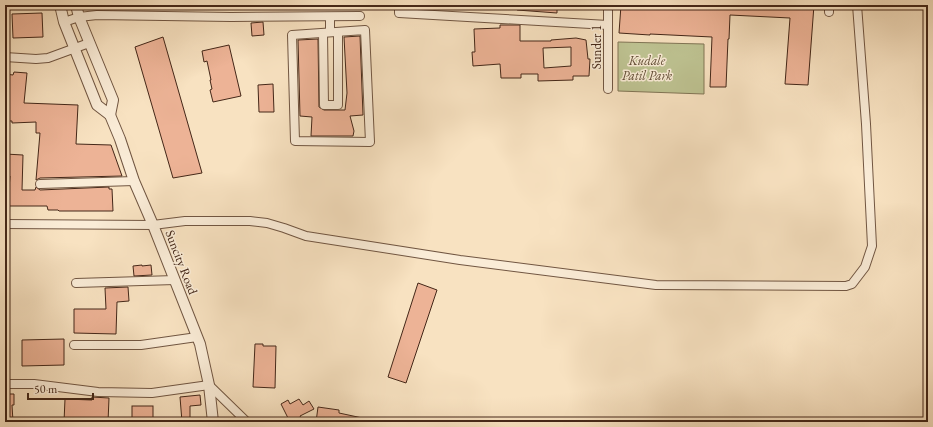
<svg xmlns="http://www.w3.org/2000/svg" width="933" height="427" font-family="'EB Garamond',serif">
	<style>
		.green { fill: #bec392; stroke: #817555 }
		.building { fill: #edb396; stroke: #442718; fill-rule: evenodd }
		.lines { fill: none; stroke-linecap: round; stroke-linejoin: round }
		.minor-casing { stroke: #715642; stroke-width: 10 }
		.tertiary-casing { stroke: #715642; stroke-width: 12 }
		.minor { stroke: #faecd7; stroke-width: 8 }
		.tertiary { stroke: #faecd7; stroke-width: 10 }
		.labels { text-anchor: middle; stroke-width: 3; stroke-linejoin: round; paint-order: stroke }
		.street-label { font-size: 13px; fill: #442718; stroke: #faecd7 }
		.park-label { font-size: 13px; font-style: italic; fill: #624e36; stroke: #faecd7 }
	</style>
	<rect width="100%" height="100%" fill="#f8e2c1"/>
	<filter id="stains"><feTurbulence type="fractalNoise" baseFrequency=".005" numOctaves="4"/><feColorMatrix values="0 0 0 0 .2 0 0 0 0 .09 0 0 0 0 .02 0 0 0 .5 -.17"/></filter>
	<radialGradient id="worn" r=".72"><stop offset=".6" stop-color="#630" stop-opacity="0"/><stop offset="1" stop-color="#630" stop-opacity=".3"/></radialGradient>
	<path class="green" d="M 618,42 L 704,44 L 704,94 L 618,91 Z"/>
	<g class="building">
		<path d="M 517,5 L 557,5 L 557,13 L 517,10 Z"/>
		<path d="M 621,5 L 814,5 L 808,85 L 785,84 L 790,18 L 730,15 L 729,39 L 728,39 L 726,87 L 710,87 L 712,37 L 650,34 L 650,35 L 619,33 Z"/>
		<path d="M 42,13 L 43,37 L 13,38 L 12,14 Z"/>
		<path d="M 263,22 L 264,35 L 252,36 L 251,23 Z"/>
		<path d="M 500,25 L 520,25 L 520,41 L 551,41 L 551,40 L 576,38 L 586,40 L 588,59 L 590,59 L 589,76 L 573,76 L 573,80 L 538,81 L 538,74 L 521,74 L 521,78 L 501,78 L 500,64 L 473,66 L 472,52 L 475,52 L 474,29 L 500,28 ZM 571,47 L 571,66 L 544,68 L 543,48 Z"/>
		<path d="M 360,36 L 363,115 L 350,116 L 354,131 L 353,136 L 311,136 L 312,117 L 300,116 L 298,40 L 318,39 L 319,107 L 324,110 L 345,110 L 347,93 L 344,37 Z"/>
		<path d="M 163,37 L 202,173 L 173,178 L 135,47 Z"/>
		<path d="M 229,45 L 241,96 L 213,102 L 210,90 L 212,89 L 210,80 L 211,80 L 207,61 L 204,62 L 202,51 Z"/>
		<path d="M 14,72 L 27,73 L 24,103 L 78,105 L 76,144 L 111,145 L 122,176 L 40,178 L 36,180 L 40,133 L 36,133 L 36,122 L 12,123 L 12,121 L 5,121 L 5,74 L 13,75 Z"/>
		<path d="M 273,84 L 274,112 L 259,112 L 258,85 Z"/>
		<path d="M 5,154 L 23,155 L 22,190 L 35,190 L 36,187 L 40,190 L 109,187 L 109,189 L 112,189 L 113,211 L 59,211 L 58,210 L 48,210 L 47,206 L 5,206 L 5,189 L 9,189 L 10,176 L 5,176 Z"/>
		<path d="M 142,265 L 142,266 L 151,265 L 152,275 L 134,276 L 133,266 Z"/>
		<path d="M 418,283 L 437,290 L 406,383 L 388,377 Z"/>
		<path d="M 128,287 L 129,301 L 117,302 L 116,334 L 74,333 L 74,309 L 106,309 L 105,288 Z"/>
		<path d="M 64,339 L 64,365 L 22,366 L 22,340 Z"/>
		<path d="M 255,344 L 263,344 L 263,346 L 276,346 L 275,388 L 253,387 Z"/>
		<path d="M 5,394 L 14,394 L 14,405 L 12,405 L 13,422 L 5,422 Z"/>
		<path d="M 200,395 L 201,405 L 190,406 L 190,422 L 182,422 L 180,397 Z"/>
		<path d="M 92,397 L 109,398 L 108,422 L 64,422 L 65,399 L 92,400 Z"/>
		<path d="M 299,399 L 303,405 L 309,401 L 314,409 L 300,416 L 303,422 L 290,422 L 281,404 L 288,400 L 290,404 Z"/>
		<rect x="132" y="406" width="21" height="16"/>
		<path d="M 318,407 L 339,410 L 339,413 L 367,419 L 367,422 L 316,422 Z"/>
	</g>
	<g class="lines">
		<defs>
			<g id="minor">
				<path d="M 399,5 L 399,13 L 608,25"/>
				<path d="M 829,12 L 829,5"/>
				<path d="M 330,17 L 330,32"/>
				<path d="M 64,22 L 79,17 L 97,15 L 231,17 L 360,16"/>
				<path d="M 365,30 L 370,142 L 295,141 L 292,35 Z"/>
				<path d="M 323,33 L 324,105 L 338,105 L 338,32"/>
				<path d="M 5,57 L 36,59 L 48,58 L 89,43"/>
				<path d="M 608,89 L 608,5"/>
				<path d="M 40,184 L 134,181"/>
				<path d="M 5,224 L 153,225 L 185,221 L 250,221 L 267,223 L 284,228 L 306,236 L 460,260 L 656,285 L 846,286 L 852,284 L 865,267 L 872,246 L 866,124 L 857,5"/>
				<path d="M 76,283 L 175,280"/>
				<path d="M 74,345 L 141,345 L 197,337"/>
				<path d="M 5,384 L 34,384 L 98,392 L 152,393 L 209,385 L 247,422"/>
			</g>
			<g id="tertiary">
				<path d="M 60,5 L 64,22 L 97,105 L 110,115 L 120,139 L 134,181 L 153,225 L 200,344 L 209,385 L 213,422"/>
				<path d="M 76,5 L 79,17 L 113,100 L 110,115"/>
			</g>
		</defs>
		<use href="#minor" class="minor-casing"/>
		<use href="#tertiary" class="tertiary-casing"/>
		<use href="#minor" class="minor"/>
		<use href="#tertiary" class="tertiary"/>
	</g>
	<g class="labels">
		<g class="street-label">
			<text transform="translate(596 47) rotate(-90)" y="5">Sunder 1</text>
			<text transform="translate(182 262) rotate(69)" y="5">Suncity Road</text>
		</g>
		<g class="park-label">
			<text x="647" y="65">Kudale<tspan x="647" dy="15">Patil Park</tspan></text>
		</g>
	</g>
	<rect width="933" height="427" fill="none" stroke="#f8e2c1" stroke-width="20"/>
	<rect x="6" y="6" width="921" height="415" fill="none" stroke="#442718" stroke-width="2"/>
	<rect x="10" y="10" width="913" height="407" fill="none" stroke="#442718"/>
	<path d="M28 393v6h65v-6" fill="none" stroke="#442718" stroke-width="2"/>
	<text x="34" y="393" font-size="12" fill="#442718" stroke="#faecd7" stroke-width="3" paint-order="stroke">50 m</text>
	<rect width="100%" height="100%" filter="url(#stains)"/>
	<rect width="100%" height="100%" fill="url(#worn)"/>
</svg>
